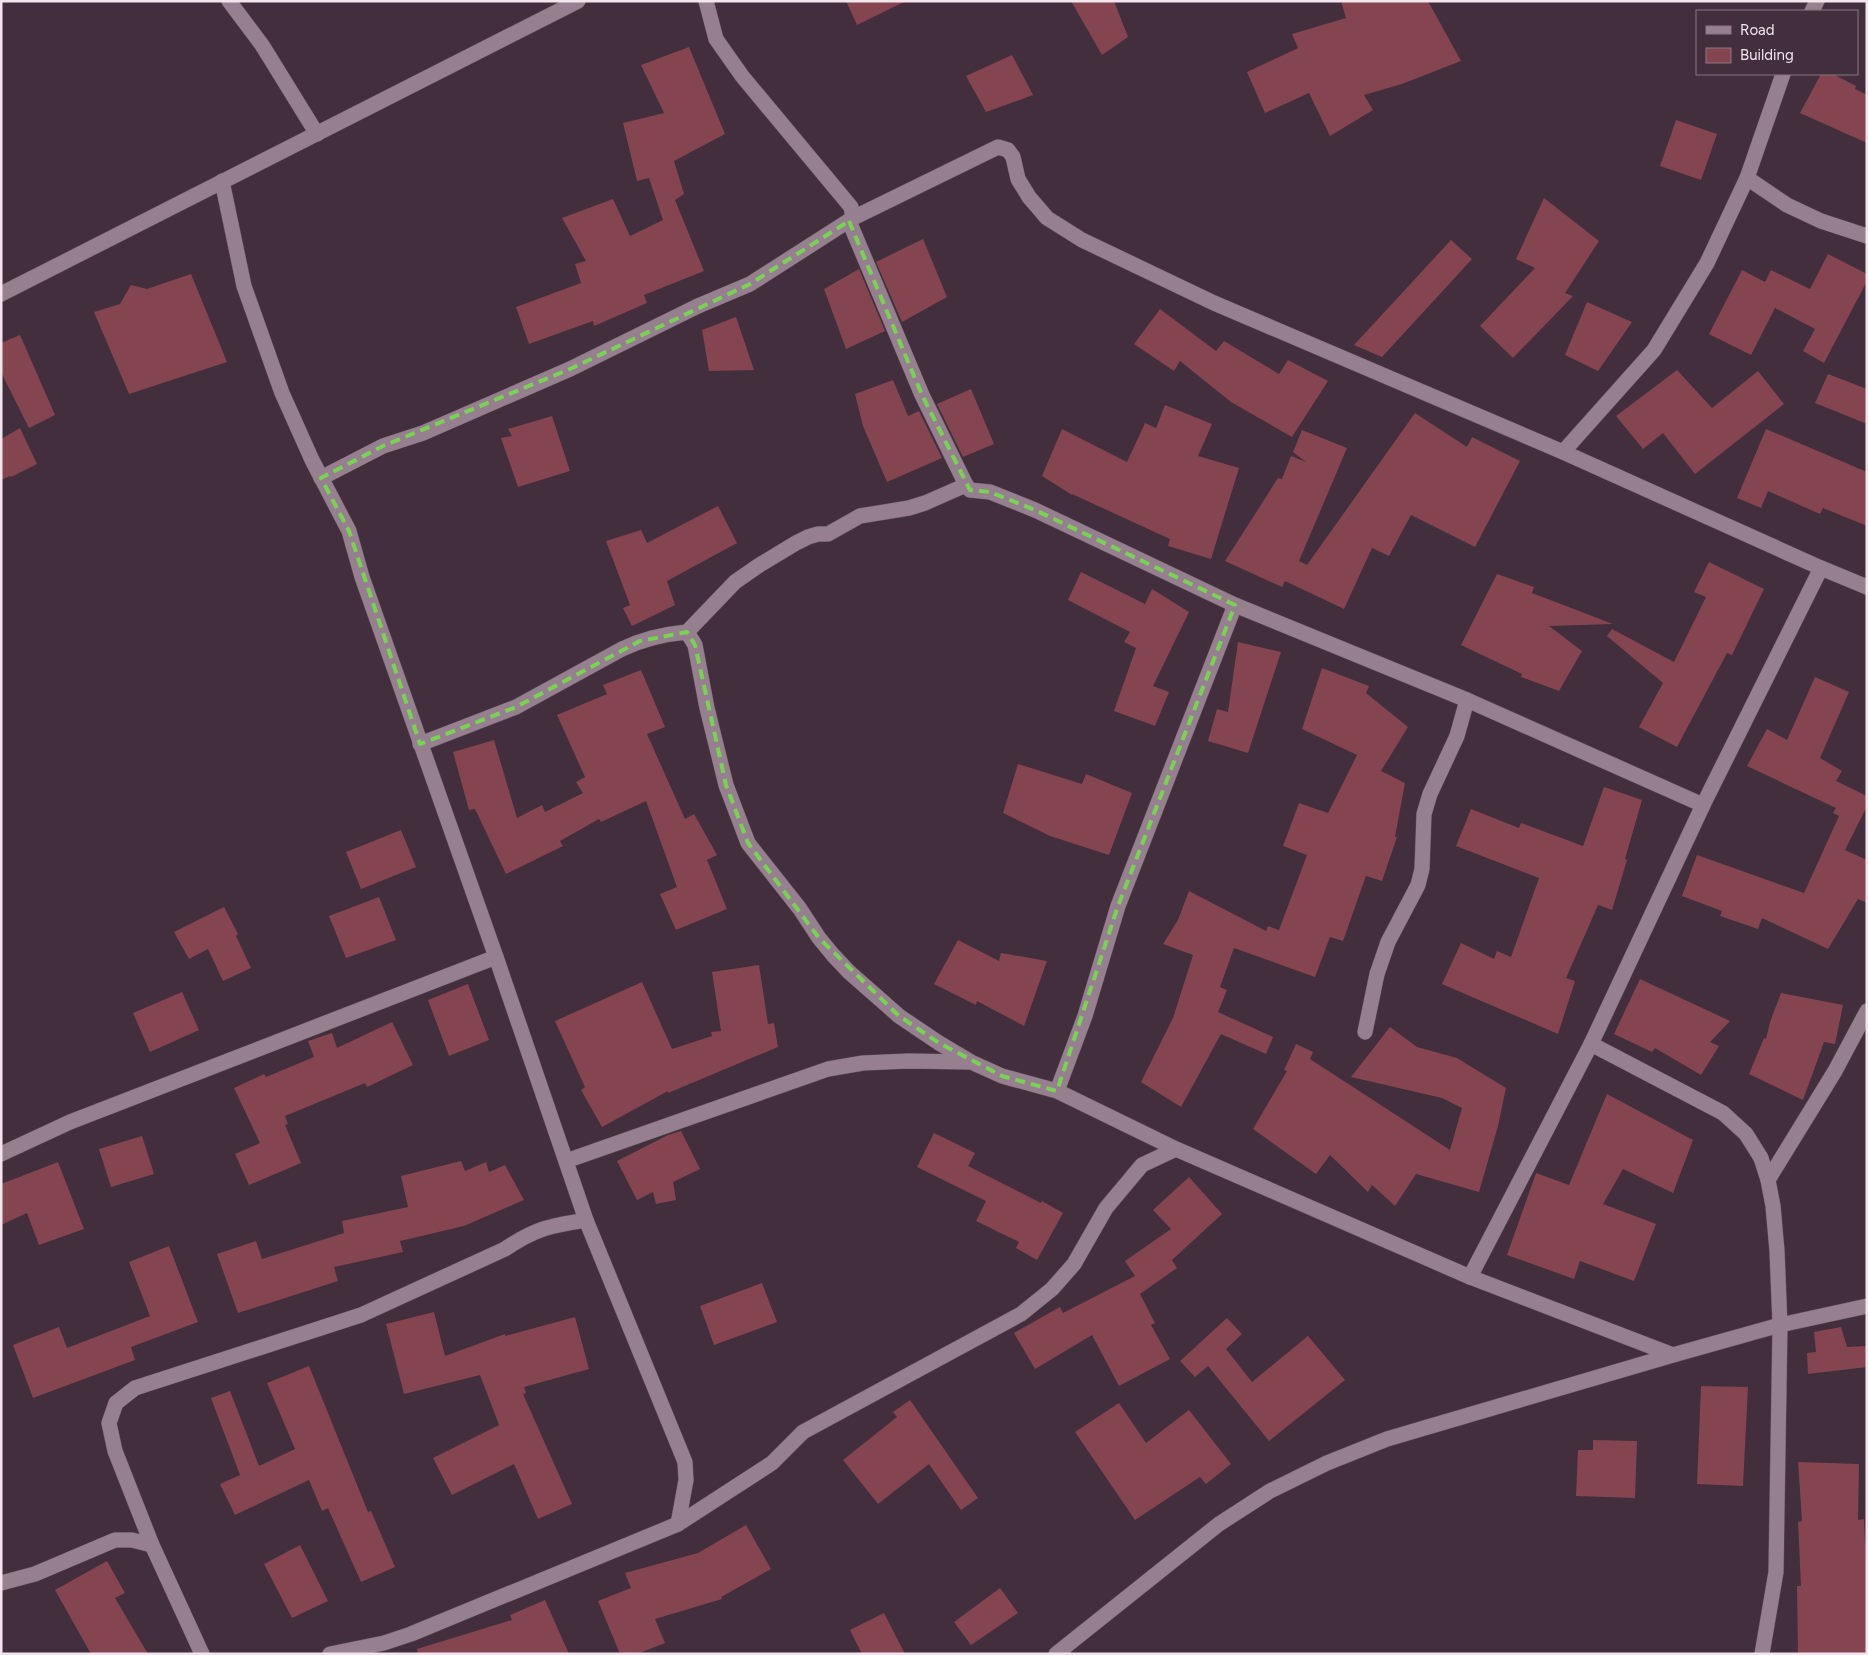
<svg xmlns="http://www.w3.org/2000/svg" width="1868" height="1655" font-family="Figtree,sans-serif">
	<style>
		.building { fill: #844551 }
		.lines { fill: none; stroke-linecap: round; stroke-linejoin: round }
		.minor-casing { stroke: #5d4c58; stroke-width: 16 }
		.minor { stroke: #967f8f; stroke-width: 15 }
		.marked { fill: none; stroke: #7bd155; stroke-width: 4; stroke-dasharray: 10 6; stroke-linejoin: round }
	</style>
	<rect width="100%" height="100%" fill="#422e3c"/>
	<g class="building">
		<path d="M 846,1 L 906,1 L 857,25 Z"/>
		<path d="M 1071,1 L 1114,1 L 1128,37 L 1102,55 Z"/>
		<path d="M 1341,1 L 1428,1 L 1461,61 L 1402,84 L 1364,95 L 1373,110 L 1330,136 L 1309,93 L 1265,113 L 1247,72 L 1298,48 L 1292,34 L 1346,18 Z"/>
		<path d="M 689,47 L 725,134 L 674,161 L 684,194 L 675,200 L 704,271 L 644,295 L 647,303 L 594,326 L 593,321 L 529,344 L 516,307 L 581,283 L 575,264 L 586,261 L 562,218 L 613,199 L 630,236 L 663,220 L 649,178 L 637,181 L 623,123 L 664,113 L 641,65 Z"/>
		<path d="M 1012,55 L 1033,95 L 986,112 L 966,76 Z"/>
		<path d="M 1821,74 L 1833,74 L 1856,86 L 1855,89 L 1867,95 L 1867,143 L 1800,113 Z"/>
		<path d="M 1676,120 L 1717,134 L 1701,180 L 1660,166 Z"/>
		<path d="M 1544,198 L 1599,241 L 1565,293 L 1573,296 L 1513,358 L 1480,326 L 1535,268 L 1516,259 Z"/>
		<path d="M 923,239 L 947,297 L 902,322 L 876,262 Z"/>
		<path d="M 1451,240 L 1472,259 L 1382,357 L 1354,345 Z"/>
		<path d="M 1828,254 L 1867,274 L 1867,281 L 1824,363 L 1803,351 L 1815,329 L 1775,308 L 1751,355 L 1709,334 L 1742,270 L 1765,282 L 1771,270 L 1810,289 Z"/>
		<path d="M 859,269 L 885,331 L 846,349 L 824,289 Z"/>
		<path d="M 191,274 L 227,362 L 129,394 L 94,312 L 120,304 L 131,285 L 147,289 Z"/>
		<path d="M 1587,302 L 1632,322 L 1598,371 L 1565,355 Z"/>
		<path d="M 1160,309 L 1216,351 L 1224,341 L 1279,374 L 1288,360 L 1328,381 L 1292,437 L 1231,402 L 1180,361 L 1174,371 L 1134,344 Z"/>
		<path d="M 736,317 L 754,370 L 709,371 L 702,330 Z"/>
		<path d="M 20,335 L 55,415 L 29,428 L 1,372 L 1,343 Z"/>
		<path d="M 1677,370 L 1712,408 L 1758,371 L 1784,404 L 1695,474 L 1663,433 L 1643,449 L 1616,416 Z"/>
		<path d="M 1828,374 L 1867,389 L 1867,424 L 1815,403 Z"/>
		<path d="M 893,380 L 908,416 L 919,411 L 942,458 L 887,482 L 863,426 L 855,394 Z"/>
		<path d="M 971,389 L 994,444 L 963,457 L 937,404 Z"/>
		<path d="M 1165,405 L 1212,424 L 1198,456 L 1239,468 L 1211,559 L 1168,546 L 1170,539 L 1072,494 L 1072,495 L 1042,476 L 1062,429 L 1127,462 L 1145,423 L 1156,428 Z"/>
		<path d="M 1415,413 L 1467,447 L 1472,437 L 1520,461 L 1475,547 L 1411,515 L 1389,556 L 1372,548 L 1344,609 L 1285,581 L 1282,587 L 1225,561 L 1278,478 L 1282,479 L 1291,456 L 1306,462 L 1293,452 L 1302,430 L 1347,448 L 1299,561 L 1307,565 Z"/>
		<path d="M 552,416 L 570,471 L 518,487 L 501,438 L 512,436 L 508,429 Z"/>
		<path d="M 20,428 L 37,464 L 11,477 L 10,476 L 1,480 L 1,439 Z"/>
		<path d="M 1766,429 L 1867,472 L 1867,526 L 1823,508 L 1820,514 L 1768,491 L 1761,508 L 1737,498 Z"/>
		<path d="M 718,506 L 737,543 L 667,581 L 675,605 L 632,626 L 623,608 L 630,605 L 606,541 L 641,530 L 647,543 Z"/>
		<path d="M 1709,562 L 1764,589 L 1732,655 L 1727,653 L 1677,747 L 1639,727 L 1663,683 L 1607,636 L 1612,629 L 1674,662 L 1706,597 L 1694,592 Z"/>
		<path d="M 1081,572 L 1145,604 L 1152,589 L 1189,612 L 1153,686 L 1169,692 L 1155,726 L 1114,711 L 1136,648 L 1124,642 L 1130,632 L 1068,600 Z"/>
		<path d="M 1497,574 L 1534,587 L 1532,593 L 1613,624 L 1549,626 L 1582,651 L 1559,691 L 1521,677 L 1522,674 L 1461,645 Z"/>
		<path d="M 1238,642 L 1281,652 L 1248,753 L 1208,741 L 1217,709 L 1228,712 Z"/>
		<path d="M 1322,668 L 1369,686 L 1366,693 L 1408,727 L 1381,771 L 1405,783 L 1395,837 L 1397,837 L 1382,881 L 1366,876 L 1343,941 L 1330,937 L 1315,977 L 1234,948 L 1220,987 L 1227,990 L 1218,1012 L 1273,1037 L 1266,1054 L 1221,1034 L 1181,1107 L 1141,1082 L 1173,1018 L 1193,955 L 1163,944 L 1178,920 L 1189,891 L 1266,931 L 1268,926 L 1279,930 L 1307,855 L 1283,846 L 1299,803 L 1328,813 L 1357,755 L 1302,729 Z"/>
		<path d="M 641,670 L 665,727 L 647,734 L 685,819 L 694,814 L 717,855 L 707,860 L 727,909 L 676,930 L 660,894 L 677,887 L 646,801 L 601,822 L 599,819 L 560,841 L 563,846 L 506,874 L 475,809 L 469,810 L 453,752 L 494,740 L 517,818 L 542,805 L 545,812 L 583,793 L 576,782 L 585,777 L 557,715 L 607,694 L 603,685 Z"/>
		<path d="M 1815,677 L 1849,692 L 1820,758 L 1842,771 L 1836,781 L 1867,796 L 1867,806 L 1845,850 L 1867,860 L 1867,903 L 1858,899 L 1828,949 L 1762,918 L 1758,929 L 1720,916 L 1722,911 L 1682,896 L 1697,855 L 1804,893 L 1839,816 L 1833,813 L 1836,808 L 1747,766 L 1767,729 L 1787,740 Z"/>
		<path d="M 1018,764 L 1082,784 L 1086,774 L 1132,793 L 1109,855 L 1050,836 L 1003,813 Z"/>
		<path d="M 1604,787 L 1642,800 L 1625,859 L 1627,860 L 1612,910 L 1598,905 L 1566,978 L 1575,981 L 1558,1034 L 1442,984 L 1461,943 L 1494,959 L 1497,951 L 1511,957 L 1539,878 L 1456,846 L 1471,809 L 1519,828 L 1521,823 L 1583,846 Z"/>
		<path d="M 401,830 L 416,867 L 361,889 L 346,852 Z"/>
		<path d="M 379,897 L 396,940 L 346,958 L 329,916 Z"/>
		<path d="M 224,907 L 238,934 L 236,936 L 251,968 L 223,981 L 208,949 L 189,959 L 174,932 Z"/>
		<path d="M 958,940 L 999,961 L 1001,953 L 1047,961 L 1024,1026 L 977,1001 L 976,1005 L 934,984 Z"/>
		<path d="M 759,965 L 768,1024 L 774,1023 L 778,1047 L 668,1093 L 668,1091 L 602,1127 L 581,1090 L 585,1087 L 555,1021 L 642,982 L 672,1049 L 712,1036 L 711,1032 L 721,1031 L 712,972 Z"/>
		<path d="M 1640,979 L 1730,1021 L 1710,1042 L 1719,1046 L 1701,1075 L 1655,1048 L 1652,1052 L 1614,1034 Z"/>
		<path d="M 468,984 L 489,1040 L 449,1056 L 428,1000 Z"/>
		<path d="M 182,992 L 199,1030 L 150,1052 L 133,1013 Z"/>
		<path d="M 1781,993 L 1843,1005 L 1835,1044 L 1824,1042 L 1803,1100 L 1749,1074 L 1764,1038 L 1766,1039 L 1770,1022 Z"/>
		<path d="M 392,1022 L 413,1065 L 367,1087 L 365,1083 L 285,1116 L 288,1124 L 285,1125 L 301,1163 L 249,1185 L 235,1154 L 260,1143 L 234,1088 L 264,1074 L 266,1077 L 314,1057 L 308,1041 L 332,1033 L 337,1048 Z"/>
		<path d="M 1390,1027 L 1417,1047 L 1457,1058 L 1506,1088 L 1498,1126 L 1479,1192 L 1416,1174 L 1395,1206 L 1372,1185 L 1368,1192 L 1330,1155 L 1316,1174 L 1253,1129 L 1287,1071 L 1284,1070 L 1296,1044 L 1313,1052 L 1310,1059 L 1450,1150 L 1462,1108 L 1442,1098 L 1351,1077 Z"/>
		<path d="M 1607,1094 L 1693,1140 L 1673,1193 L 1623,1169 L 1603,1204 L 1656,1224 L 1634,1281 L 1580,1261 L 1574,1279 L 1507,1255 L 1536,1173 L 1569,1185 Z"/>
		<path d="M 681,1131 L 700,1169 L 673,1182 L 676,1200 L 656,1204 L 653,1192 L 637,1200 L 617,1161 L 668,1135 Z"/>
		<path d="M 934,1133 L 975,1153 L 968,1166 L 1041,1203 L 1042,1201 L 1063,1213 L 1037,1260 L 1016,1248 L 1019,1242 L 976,1221 L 986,1201 L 917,1167 Z"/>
		<path d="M 142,1136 L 154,1174 L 111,1187 L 99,1149 Z"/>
		<path d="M 461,1161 L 465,1171 L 486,1162 L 489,1172 L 505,1165 L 524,1200 L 464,1226 L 400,1241 L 403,1252 L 334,1267 L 338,1281 L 238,1313 L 217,1254 L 256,1241 L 262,1259 L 344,1233 L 342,1221 L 408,1207 L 401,1176 Z"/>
		<path d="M 58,1162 L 84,1229 L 39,1245 L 27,1213 L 1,1225 L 1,1184 Z"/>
		<path d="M 1189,1177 L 1222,1214 L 1172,1260 L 1177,1268 L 1140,1294 L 1155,1323 L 1151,1325 L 1170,1359 L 1119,1386 L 1092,1335 L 1035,1369 L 1014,1333 L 1060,1307 L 1063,1313 L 1135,1276 L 1125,1261 L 1171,1229 L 1153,1210 Z"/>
		<path d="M 169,1246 L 198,1322 L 131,1347 L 135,1360 L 33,1398 L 13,1345 L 59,1327 L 67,1348 L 150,1316 L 129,1262 Z"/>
		<path d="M 762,1283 L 777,1322 L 714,1345 L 700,1306 Z"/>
		<path d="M 434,1312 L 445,1356 L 505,1334 L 505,1336 L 575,1317 L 589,1369 L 524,1387 L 526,1393 L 523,1394 L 572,1504 L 538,1519 L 514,1464 L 452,1495 L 433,1458 L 499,1425 L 480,1375 L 404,1394 L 386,1324 Z"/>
		<path d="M 1227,1318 L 1242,1334 L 1226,1349 L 1252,1382 L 1308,1336 L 1345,1380 L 1269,1441 L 1208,1366 L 1195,1377 L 1180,1361 Z"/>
		<path d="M 1841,1327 L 1847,1347 L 1867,1346 L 1867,1367 L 1808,1374 L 1807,1353 L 1816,1352 L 1814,1332 Z"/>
		<path d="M 309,1366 L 368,1512 L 371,1511 L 395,1567 L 361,1582 L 328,1508 L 322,1511 L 309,1480 L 235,1515 L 220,1484 L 240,1475 L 211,1398 L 230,1391 L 259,1466 L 295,1449 L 267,1383 Z"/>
		<path d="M 1701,1386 L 1748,1387 L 1743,1486 L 1697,1484 Z"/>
		<path d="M 910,1400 L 978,1498 L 961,1510 L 929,1464 L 878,1504 L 843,1460 L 897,1417 L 893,1412 Z"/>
		<path d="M 1119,1403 L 1146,1443 L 1189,1410 L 1231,1464 L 1206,1484 L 1200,1477 L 1135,1520 L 1075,1432 Z"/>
		<path d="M 1593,1440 L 1637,1441 L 1635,1498 L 1576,1496 L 1578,1450 L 1593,1450 Z"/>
		<path d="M 1798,1462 L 1859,1464 L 1858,1520 L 1864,1519 L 1867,1585 L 1867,1654 L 1798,1654 L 1797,1586 L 1801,1586 L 1798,1522 L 1802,1521 Z"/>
		<path d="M 746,1525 L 771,1569 L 721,1597 L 722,1599 L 655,1619 L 665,1643 L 637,1654 L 620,1654 L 598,1601 L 631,1588 L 625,1573 L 698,1553 Z"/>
		<path d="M 300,1545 L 328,1601 L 292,1618 L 264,1564 Z"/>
		<path d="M 107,1561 L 125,1593 L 115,1598 L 148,1654 L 91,1654 L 55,1590 Z"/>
		<path d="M 1000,1588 L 1018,1613 L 971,1645 L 954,1622 Z"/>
		<path d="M 545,1600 L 569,1654 L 418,1654 L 417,1649 L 512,1620 L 510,1615 Z"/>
		<path d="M 884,1613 L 905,1654 L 862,1654 L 850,1630 Z"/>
	</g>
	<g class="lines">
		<defs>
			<g id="minor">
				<path d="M 229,1 L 262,45 L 317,134"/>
				<path d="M 706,1 L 716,39 L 742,76 L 851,207 L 853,218"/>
				<path d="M 1812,11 L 1817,1"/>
				<path d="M 1747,178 L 1787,205 L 1821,221 L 1867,236"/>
				<path d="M 222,181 L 244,286 L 282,393 L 312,460 L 349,531 L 362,577 L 496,957 L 586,1220 L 685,1462 L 686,1480 L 678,1524"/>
				<path d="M 849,221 L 922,395 L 966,485"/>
				<path d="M 1,294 L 578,1"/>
				<path d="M 1563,452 L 1654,350 L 1707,263 L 1747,178 L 1783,74"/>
				<path d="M 321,478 L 383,446 L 423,433 L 570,369 L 698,306 L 750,284 L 853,218 L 998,147 L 1008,150 L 1013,157 L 1018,179 L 1029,197 L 1047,218 L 1082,240 L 1214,303 L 1563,452 L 1821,568 L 1867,587"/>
				<path d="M 687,632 L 735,582 L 758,566 L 796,543 L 808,537 L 818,534 L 828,534 L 860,516 L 909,508 L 925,503 L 966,485 L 970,490 L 990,492 L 1035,510 L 1235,605 L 1467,700 L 1703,805"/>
				<path d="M 420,744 L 516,707 L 622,649 C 643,639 664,634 687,632 L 695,645 L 707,708 L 726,785 L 748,843 L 800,909 L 819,938 L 833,955 L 849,972 L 899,1016 L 939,1043 L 971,1062 L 1002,1076 L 1057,1091 L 1176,1149 L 1470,1277 L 1673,1355"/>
				<path d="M 1365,1032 L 1377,974 L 1388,942 L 1418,885 L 1422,869 L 1424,814 L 1430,794 L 1457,736 L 1467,700"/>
				<path d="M 1591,1044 L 1723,1113 L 1746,1134 L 1761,1158 L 1768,1180 L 1773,1206 L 1777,1251 L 1780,1325 L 1776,1572 L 1762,1654"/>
				<path d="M 1057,1091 L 1085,1016 L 1118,906 L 1235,605"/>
				<path d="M 1,1154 L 70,1122 L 496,957"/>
				<path d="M 566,1161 L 828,1069 L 863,1063 L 908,1061 L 968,1062"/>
				<path d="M 1768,1180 L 1835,1071 L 1867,1011"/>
				<path d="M 1470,1277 L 1591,1044 L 1703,805 L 1821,568"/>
				<path d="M 1,1583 L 35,1574 L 115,1540 L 132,1540 L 152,1545"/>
				<path d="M 202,1654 L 152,1545 L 115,1451 L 109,1423 L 116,1403 L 135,1388 L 361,1315 L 505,1249 C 536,1228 550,1226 586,1220"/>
				<path d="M 330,1654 L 384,1643 L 411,1634 L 678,1524 L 772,1463 L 803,1432 L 1021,1314 L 1052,1289 L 1074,1264 L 1106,1208 L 1142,1165 L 1176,1149"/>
				<path d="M 1056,1654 L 1219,1524 L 1270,1491 L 1327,1463 L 1387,1439 L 1673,1355 L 1780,1325 L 1867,1306"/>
			</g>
		</defs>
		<use href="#minor" class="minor-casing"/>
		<use href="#minor" class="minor"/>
	</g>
	<path class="marked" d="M 849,221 L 922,395 L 970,490 L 990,492 L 1035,510 L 1235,605 L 1118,906 L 1057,1091 L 1002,1076 L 939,1043 L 899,1016 L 819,938 L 748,843 L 726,785 L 695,645 L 687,632 L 640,641 L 516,707 L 420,744 L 349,531 L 321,478 L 383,446 L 570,369 L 750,284 Z"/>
	<rect width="1868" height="1655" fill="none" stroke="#f3e5ee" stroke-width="5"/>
	<rect x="1696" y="10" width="162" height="65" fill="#422e3c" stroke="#897783"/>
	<rect x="1706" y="26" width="25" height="8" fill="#967f8f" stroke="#897783"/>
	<text x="1740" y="35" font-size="15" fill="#f3e5ee">Road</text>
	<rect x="1706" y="48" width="25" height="15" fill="#844551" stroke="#897783"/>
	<text x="1740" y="60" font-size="15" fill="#f3e5ee">Building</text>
</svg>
